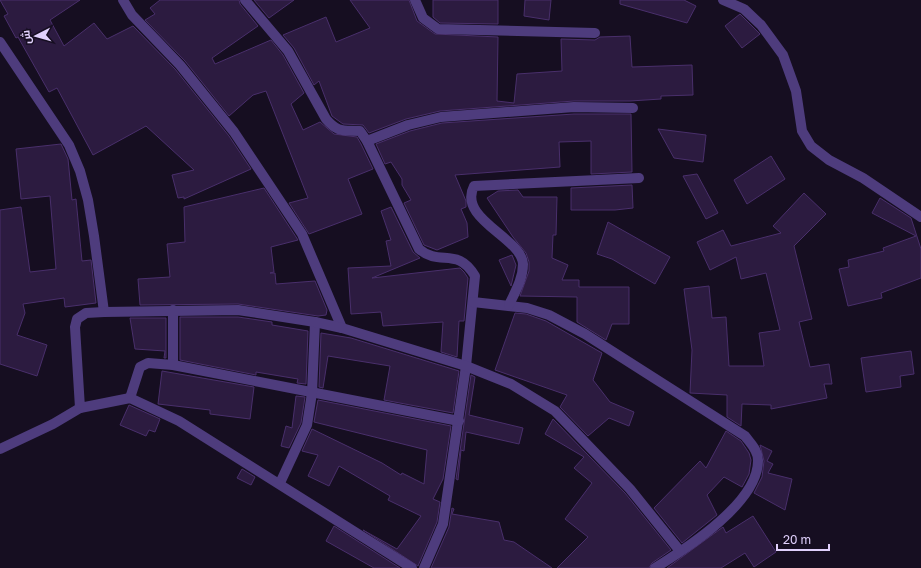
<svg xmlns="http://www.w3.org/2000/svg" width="921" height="568" font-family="'Golos Text',Cairo,sans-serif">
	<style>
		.building { fill: #2c1b40; stroke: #492f6b }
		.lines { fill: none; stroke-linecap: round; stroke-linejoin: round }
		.minor { stroke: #4e3c7d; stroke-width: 10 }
	</style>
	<rect width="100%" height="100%" fill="#160e21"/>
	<g class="building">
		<path d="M 0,0 L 80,0 L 50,20 L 64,46 L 94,23 L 107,39 L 133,26 L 175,69 L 229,136 L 251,169 L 184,199 L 184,197 L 178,198 L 172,175 L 194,170 L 146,126 L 93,155 L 57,88 L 49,92 L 18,37 L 16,38 L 4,16 L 8,14 Z"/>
		<path d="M 160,0 L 239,0 L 240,4 L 258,26 L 212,58 L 215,64 L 271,40 L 283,55 L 304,93 L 291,104 L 303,130 L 320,122 L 334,134 L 357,137 L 361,144 L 373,169 L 348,179 L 362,214 L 309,234 L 289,203 L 308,198 L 266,91 L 253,95 L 229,116 L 185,61 L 145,20 L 155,14 L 150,8 Z"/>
		<path d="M 254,0 L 294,0 L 269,18 Z"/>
		<path d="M 350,0 L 409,0 L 417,21 L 435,34 L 498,37 L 497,101 L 514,103 L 517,74 L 562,71 L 561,39 L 595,40 L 600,37 L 630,36 L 632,67 L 692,65 L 693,95 L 661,96 L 661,99 L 630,101 L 574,101 L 440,111 L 406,119 L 369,133 L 363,125 L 343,124 L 332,116 L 319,81 L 314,85 L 294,48 L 283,35 L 326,17 L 336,42 L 370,28 Z"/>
		<path d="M 433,0 L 498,0 L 498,24 L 440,23 L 433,17 Z"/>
		<path d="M 525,0 L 551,0 L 549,20 L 524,16 Z"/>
		<path d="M 620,0 L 684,0 L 696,6 L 687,23 L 620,4 Z"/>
		<path d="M 740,14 L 760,34 L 742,48 L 725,26 Z"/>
		<path d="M 574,114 L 631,114 L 632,172 L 591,174 L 591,141 L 559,142 L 560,167 L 455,175 L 466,201 L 466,207 L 461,209 L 467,223 L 468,237 L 437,250 L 424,245 L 404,203 L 411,200 L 402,185 L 402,179 L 391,162 L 385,164 L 376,144 L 410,131 L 442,123 Z"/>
		<path d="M 658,129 L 706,135 L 703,162 L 674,158 Z"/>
		<path d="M 61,144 L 68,159 L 72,200 L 76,199 L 82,261 L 91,260 L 96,303 L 65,307 L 64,298 L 23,304 L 25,313 L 17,335 L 47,345 L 37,376 L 0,364 L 0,210 L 21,207 L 30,272 L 56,269 L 50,196 L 21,199 L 16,149 Z"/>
		<path d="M 771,156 L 785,179 L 747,204 L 734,180 Z"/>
		<path d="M 697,174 L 718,213 L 706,219 L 683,176 Z"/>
		<path d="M 632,185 L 633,208 L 615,210 L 571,210 L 571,188 Z"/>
		<path d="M 264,188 L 298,240 L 271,247 L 274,272 L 270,273 L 275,273 L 276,284 L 315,281 L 327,310 L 326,315 L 318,316 L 238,304 L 140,305 L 138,279 L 170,277 L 167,244 L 185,242 L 184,207 Z"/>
		<path d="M 518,190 L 523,197 L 557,197 L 556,235 L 553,235 L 552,258 L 568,265 L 562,280 L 579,280 L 579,287 L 629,287 L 629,324 L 612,324 L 606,340 L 577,322 L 577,297 L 520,296 L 529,271 L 529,262 L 526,253 L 513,237 L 487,198 L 498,191 Z"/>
		<path d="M 804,193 L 826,214 L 794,246 L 812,319 L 799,322 L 810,367 L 829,364 L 832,384 L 824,384 L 827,398 L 771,409 L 771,405 L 742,404 L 741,426 L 727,417 L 727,395 L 690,393 L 692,350 L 684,289 L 709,286 L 712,318 L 726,317 L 729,366 L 764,366 L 759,333 L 780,330 L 766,273 L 741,279 L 736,257 L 710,270 L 697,242 L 723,230 L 731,246 L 781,233 L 773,226 Z"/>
		<path d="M 880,198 L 911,218 L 921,249 L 921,278 L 881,293 L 882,298 L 848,306 L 839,269 L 849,267 L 848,260 L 884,251 L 883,248 L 916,236 L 872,213 Z"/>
		<path d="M 391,207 L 413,252 L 420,258 L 372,278 L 460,268 L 464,272 L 468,278 L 464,321 L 459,321 L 457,357 L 441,352 L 443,322 L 383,326 L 381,312 L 351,314 L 348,268 L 391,266 L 386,241 L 391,240 L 381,211 Z"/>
		<path d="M 608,222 L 670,257 L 655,284 L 612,259 L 597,254 Z"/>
		<path d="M 512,255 L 516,265 L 511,286 L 499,260 Z"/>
		<path d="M 515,313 L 526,314 L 546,321 L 602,353 L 593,380 L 610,402 L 634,412 L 629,426 L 609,418 L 588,436 L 560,407 L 567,395 L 495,370 Z"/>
		<path d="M 180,317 L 238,317 L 272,322 L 272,325 L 308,331 L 306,384 L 297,383 L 298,379 L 256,372 L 256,375 L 180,360 Z"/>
		<path d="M 130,318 L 166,318 L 166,358 L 164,358 L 165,351 L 135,349 Z"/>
		<path d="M 321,333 L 351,338 L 459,371 L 453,413 L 384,400 L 390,366 L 328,356 L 323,388 L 319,387 Z"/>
		<path d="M 911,351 L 914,374 L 900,376 L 901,387 L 866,392 L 861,358 Z"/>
		<path d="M 162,371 L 254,387 L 250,419 L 210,414 L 210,410 L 158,404 Z"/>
		<path d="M 471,375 L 475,377 L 469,415 L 523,428 L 519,444 L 466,432 L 464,451 L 461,450 L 458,480 L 456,479 Z"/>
		<path d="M 296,396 L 305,397 L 301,423 L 289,448 L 281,446 L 286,426 L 292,428 Z"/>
		<path d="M 318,400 L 451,426 L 443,479 L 433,499 L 440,502 L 437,522 L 418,566 L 363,530 L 397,549 L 421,516 L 388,500 L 390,496 L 339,466 L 329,486 L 308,476 L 318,455 L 302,451 L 312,429 L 382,463 L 401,475 L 402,473 L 424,484 L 427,450 L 314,422 Z"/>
		<path d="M 129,405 L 160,419 L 155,432 L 149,430 L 146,436 L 120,425 Z"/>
		<path d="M 553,419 L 625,493 L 671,550 L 652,563 L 649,568 L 557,568 L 588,537 L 565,519 L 592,483 L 574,468 L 584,457 L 545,434 Z"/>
		<path d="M 726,431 L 741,441 L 749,453 L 751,460 L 749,474 L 742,487 L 724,477 L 707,495 L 717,515 L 682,543 L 654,508 L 700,461 L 706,468 Z"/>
		<path d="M 760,445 L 772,451 L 767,461 L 773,464 L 768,473 L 792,479 L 785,510 L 754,493 L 762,477 L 764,461 Z"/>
		<path d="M 242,469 L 255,477 L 251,485 L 237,478 Z"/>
		<path d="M 452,508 L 454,509 L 452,514 L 499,522 L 504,540 L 514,542 L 552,568 L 431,568 L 449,527 Z"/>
		<path d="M 753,516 L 776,552 L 754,567 L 745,553 L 721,568 L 667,568 L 723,527 L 726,533 Z"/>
		<path d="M 334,526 L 400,568 L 374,568 L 326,541 Z"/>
	</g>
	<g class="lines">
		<g class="minor">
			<path d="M 123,0 L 132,15 L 180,65 L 234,132 L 302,234 L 342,328"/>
			<path d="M 245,0 L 288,51 L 326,119 C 338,133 343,130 360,131 L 367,141 L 419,249 C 440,267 457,246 475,276 L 466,366 L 443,524 L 424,568"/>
			<path d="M 415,0 L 423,18 L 438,29 L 595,33"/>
			<path d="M 723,0 L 744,9 L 761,25 L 783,55 L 796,91 L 802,131 L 811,146 L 829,160 L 863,178 L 921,217"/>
			<path d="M 0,42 L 69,145 L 80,171 L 88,200 L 94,236 L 104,312"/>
			<path d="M 367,141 L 408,125 L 441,117 L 574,107 L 633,108"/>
			<path d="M 473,302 L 527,308 L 549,315 L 585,334 L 745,436 C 750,443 758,450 758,460 C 759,502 687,548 655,568"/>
			<path d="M 509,305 C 515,292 523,279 523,264 C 522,238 457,219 474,186 L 639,178"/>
			<path d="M 173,310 L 173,365"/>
			<path d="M 130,398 L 140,367 L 148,363 L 173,365 L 459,421"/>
			<path d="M 0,449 L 53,424 L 80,408"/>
			<path d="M 280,483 L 307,425 L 312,393 L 315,322"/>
			<path d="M 412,568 L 179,421 L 130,398 L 80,408 L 75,327 L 77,319 L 86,313 L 104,312 L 238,310 L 315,322 L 342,328 L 466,366 L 511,384 L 555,411 L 630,489 L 680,551"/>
		</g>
	</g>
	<g transform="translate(36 36) rotate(264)" stroke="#160e21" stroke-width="3" paint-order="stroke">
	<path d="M0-3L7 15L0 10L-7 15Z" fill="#e0d0fc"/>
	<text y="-6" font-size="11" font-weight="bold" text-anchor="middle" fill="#e0d0fc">ش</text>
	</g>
	<path d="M777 544v6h52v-6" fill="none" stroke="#e0d0fc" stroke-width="2"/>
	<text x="783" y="544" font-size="12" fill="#e0d0fc" stroke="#160e21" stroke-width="3" paint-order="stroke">20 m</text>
</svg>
